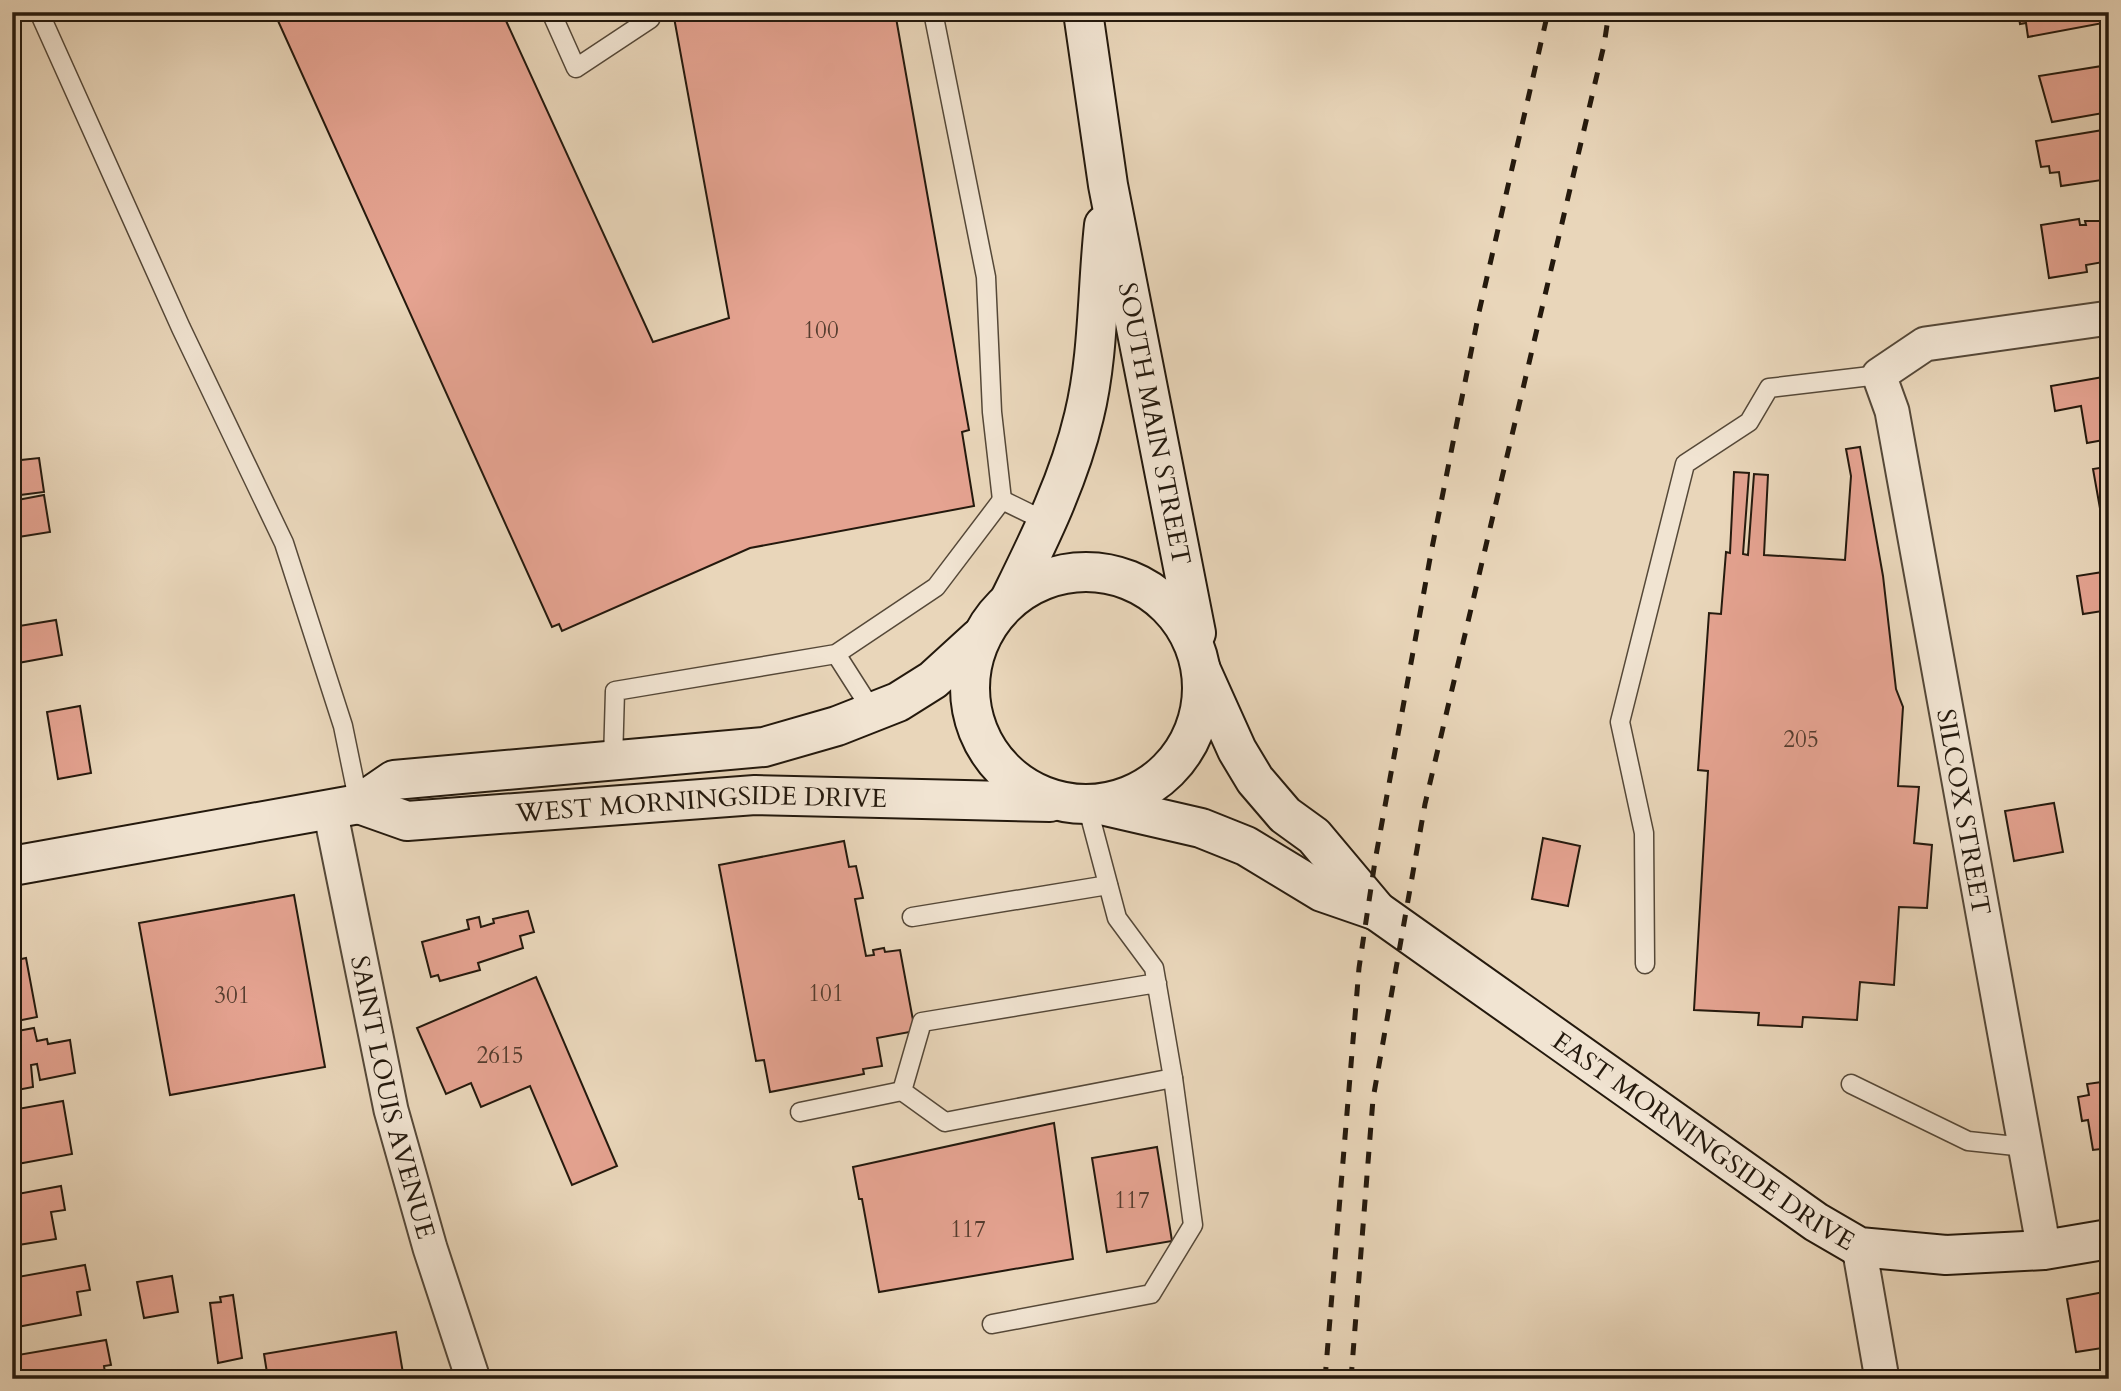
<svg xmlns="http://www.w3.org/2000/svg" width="2121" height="1391" font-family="Cardo,serif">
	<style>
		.building { fill: #e5a391; stroke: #24190d; stroke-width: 2 }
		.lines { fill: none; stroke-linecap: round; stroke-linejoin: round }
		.lane-casing { stroke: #554838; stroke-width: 21 }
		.street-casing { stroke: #554838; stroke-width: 37 }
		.secondary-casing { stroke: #24190d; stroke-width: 42 }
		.lane { stroke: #f1e4d2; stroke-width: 18 }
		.street { stroke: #f1e4d2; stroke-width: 33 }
		.secondary { stroke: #f1e4d2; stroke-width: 38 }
		.rail { stroke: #24190d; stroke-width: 5; stroke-dasharray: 12 12; stroke-linecap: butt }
		.labels { text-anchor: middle; stroke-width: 5; stroke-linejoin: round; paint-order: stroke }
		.number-label { font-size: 23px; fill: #543c2e }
		.street-label { font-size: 26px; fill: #24190d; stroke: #f1e4d2 }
	</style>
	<rect width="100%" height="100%" fill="#e9d6ba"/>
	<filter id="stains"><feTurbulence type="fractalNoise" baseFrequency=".00286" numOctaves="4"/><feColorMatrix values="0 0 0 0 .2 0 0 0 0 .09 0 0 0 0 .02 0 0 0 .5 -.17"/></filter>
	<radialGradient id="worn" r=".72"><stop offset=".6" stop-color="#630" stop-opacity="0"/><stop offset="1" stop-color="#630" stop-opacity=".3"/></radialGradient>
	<g class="building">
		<path d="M 274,12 L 502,12 L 653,342 L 729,318 L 673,12 L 895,12 L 969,430 L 962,432 L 974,506 L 750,548 L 562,631 L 559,624 L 552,627 Z"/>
		<path d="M 2018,12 L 2101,12 L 2103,23 L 2028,37 L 2026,23 L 2020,24 Z"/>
		<path d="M 2102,66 L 2109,112 L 2052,122 L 2039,76 Z"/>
		<path d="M 2109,129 L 2109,179 L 2061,186 L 2059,172 L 2050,173 L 2049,166 L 2041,167 L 2036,141 Z"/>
		<path d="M 2109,214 L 2109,261 L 2086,265 L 2087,272 L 2049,278 L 2041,225 L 2079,219 L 2080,225 L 2086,225 L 2085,221 L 2103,221 L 2103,215 Z"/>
		<path d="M 2109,376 L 2109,439 L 2087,443 L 2081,406 L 2055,411 L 2051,386 Z"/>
		<path d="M 1860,447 L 1883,576 L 1896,689 L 1903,707 L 1898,786 L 1919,787 L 1914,843 L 1932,845 L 1927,908 L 1899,907 L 1894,985 L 1860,982 L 1857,1020 L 1803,1017 L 1802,1027 L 1758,1025 L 1759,1013 L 1694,1010 L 1708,771 L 1698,770 L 1709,613 L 1721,614 L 1726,552 L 1730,553 L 1734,472 L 1749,473 L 1743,554 L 1748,555 L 1754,474 L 1768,475 L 1764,555 L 1845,560 L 1851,476 L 1846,449 Z"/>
		<path d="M 39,458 L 44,492 L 12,496 L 12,461 Z"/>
		<path d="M 2109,463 L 2109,513 L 2101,514 L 2093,469 L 2106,467 L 2105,464 Z"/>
		<path d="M 44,495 L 50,532 L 12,538 L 12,501 Z"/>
		<path d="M 2109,571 L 2109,610 L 2083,614 L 2077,576 Z"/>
		<path d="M 56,620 L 62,655 L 18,663 L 13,627 Z"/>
		<path d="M 80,706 L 91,773 L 58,779 L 47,712 Z"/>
		<path d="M 2054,803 L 2063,852 L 2014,861 L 2005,811 Z"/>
		<path d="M 1543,838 L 1580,846 L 1568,906 L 1532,899 Z"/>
		<path d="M 844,841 L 849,867 L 856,866 L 863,898 L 855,899 L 866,956 L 874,955 L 873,950 L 884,948 L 885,952 L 900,950 L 915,1031 L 877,1038 L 882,1066 L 863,1069 L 864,1074 L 770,1092 L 764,1060 L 756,1061 L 719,865 Z"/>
		<path d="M 294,895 L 325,1067 L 170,1095 L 139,923 Z"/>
		<path d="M 528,911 L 534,932 L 520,936 L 523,948 L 478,963 L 480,970 L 440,981 L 438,975 L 431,977 L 422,942 L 469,929 L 467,920 L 479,917 L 481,927 L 494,923 L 493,919 Z"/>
		<path d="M 26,958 L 37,1017 L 12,1022 L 12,961 Z"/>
		<path d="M 536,977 L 617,1166 L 572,1185 L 530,1086 L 481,1107 L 471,1083 L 446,1094 L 417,1028 Z"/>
		<path d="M 34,1028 L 37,1041 L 47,1039 L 48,1044 L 70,1040 L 75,1073 L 40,1080 L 37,1064 L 31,1065 L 33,1087 L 12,1091 L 12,1032 Z"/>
		<path d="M 2109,1081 L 2109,1148 L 2093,1150 L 2088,1120 L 2082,1121 L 2078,1097 L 2089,1095 L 2087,1084 Z"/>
		<path d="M 63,1101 L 72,1154 L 12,1165 L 12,1110 Z"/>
		<path d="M 1054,1123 L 1073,1259 L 879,1292 L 862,1199 L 859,1199 L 853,1167 Z"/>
		<path d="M 1157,1147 L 1172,1241 L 1107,1252 L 1092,1158 Z"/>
		<path d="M 61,1186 L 65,1210 L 51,1212 L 56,1239 L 12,1246 L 12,1195 Z"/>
		<path d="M 85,1265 L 90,1290 L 77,1292 L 81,1315 L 12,1328 L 12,1278 Z"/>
		<path d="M 172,1276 L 178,1312 L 144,1318 L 137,1282 Z"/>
		<path d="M 2109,1291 L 2109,1347 L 2076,1352 L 2067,1299 Z"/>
		<path d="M 233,1295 L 242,1358 L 218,1363 L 210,1303 L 221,1302 L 220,1297 Z"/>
		<path d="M 396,1332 L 404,1379 L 268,1379 L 264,1354 Z"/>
		<path d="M 106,1340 L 111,1365 L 104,1366 L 106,1379 L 12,1379 L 12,1356 Z"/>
	</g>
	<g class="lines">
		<defs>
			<g id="lane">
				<path d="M 39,12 L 181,328 L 284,543 L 343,726 L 359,804"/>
				<path d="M 551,12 L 576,68 L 650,19 L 648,12"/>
				<path d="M 933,12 L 986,277 L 992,412 L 1002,500"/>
				<path d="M 836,654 L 873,712"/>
				<path d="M 613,761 L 615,691 L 836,654 L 936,587 L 1002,500 L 1047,522"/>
				<path d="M 1087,805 L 1117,918 L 1154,968 L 1173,1078 L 945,1122 L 902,1091 L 922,1022 L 1157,983"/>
				<path d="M 912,917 L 1108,885"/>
				<path d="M 1645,964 L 1644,833 L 1620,722 L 1685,464 L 1749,422 L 1769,388 L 1879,375"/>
				<path d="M 1851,1084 L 1968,1141 L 2025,1147"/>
				<path d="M 800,1112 L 902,1091"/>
				<path d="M 992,1324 L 1151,1294 L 1193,1225 L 1173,1078"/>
			</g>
			<g id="street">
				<path id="s1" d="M 330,810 L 391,1110 L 430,1248 L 473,1379"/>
				<path d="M 1859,1247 L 1882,1379"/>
				<path d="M 2044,1250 L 1892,411 L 1879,375 L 1925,344 L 2109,318"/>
			</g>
			<g id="secondary">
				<path id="s2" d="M 1083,12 L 1108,185 L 1196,633"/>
				<circle cx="1086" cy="688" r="116"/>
				<path d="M 1010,599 C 1039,540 1069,480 1084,416 C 1099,355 1097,288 1104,225"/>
				<path id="s3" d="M 1201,670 L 1237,750 L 1255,780 L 1285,815 L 1314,836 L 1377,911 L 1816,1222 L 1859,1247 L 1946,1255 L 2044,1250 L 2109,1239"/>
				<path id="s4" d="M 359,804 L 407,821 L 755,795 L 1050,802"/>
				<path d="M 1097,804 L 1201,828 L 1246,846 L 1322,892 L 1377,911"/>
				<path d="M 12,866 L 359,804 L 394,780 L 764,747 L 837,726 L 898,702 L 933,680 L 979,638"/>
			</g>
		</defs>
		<use href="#lane" class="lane-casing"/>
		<use href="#street" class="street-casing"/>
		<use href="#secondary" class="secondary-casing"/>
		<use href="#lane" class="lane"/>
		<use href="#street" class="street"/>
		<use href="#secondary" class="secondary"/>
		<g class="rail">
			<path d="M 1325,1379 L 1359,968 L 1375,861 L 1431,553 L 1479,312 L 1548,12"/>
			<path d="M 1351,1379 L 1373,1099 L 1425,804 L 1604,45 L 1609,12"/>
		</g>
	</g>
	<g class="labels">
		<g class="number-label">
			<text x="821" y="338">100</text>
			<text x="1801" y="747">205</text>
			<text x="826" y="1001">101</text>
			<text x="232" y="1003">301</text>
			<text x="500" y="1063">2615</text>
			<text x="1132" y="1208">117</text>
			<text x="968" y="1237">117</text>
		</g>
		<g class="street-label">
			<text dy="9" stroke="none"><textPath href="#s2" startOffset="418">SOUTH MAIN STREET</textPath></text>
			<text dy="9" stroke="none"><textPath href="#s4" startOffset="346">WEST MORNINGSIDE DRIVE</textPath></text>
			<text transform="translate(1964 812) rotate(80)" y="9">SILCOX STREET</text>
			<text dy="9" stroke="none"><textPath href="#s1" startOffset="294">SAINT LOUIS AVENUE</textPath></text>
			<text dy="9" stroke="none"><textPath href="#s3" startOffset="702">EAST MORNINGSIDE DRIVE</textPath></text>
		</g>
	</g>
	<rect width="2121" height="1391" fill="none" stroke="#e9d6ba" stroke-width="42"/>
	<rect x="14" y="14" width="2093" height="1363" fill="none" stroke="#24190d" stroke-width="3.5"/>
	<rect x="21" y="21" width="2079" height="1349" fill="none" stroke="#24190d" stroke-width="2"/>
	<rect width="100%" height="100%" filter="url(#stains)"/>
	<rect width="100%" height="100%" fill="url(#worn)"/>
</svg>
